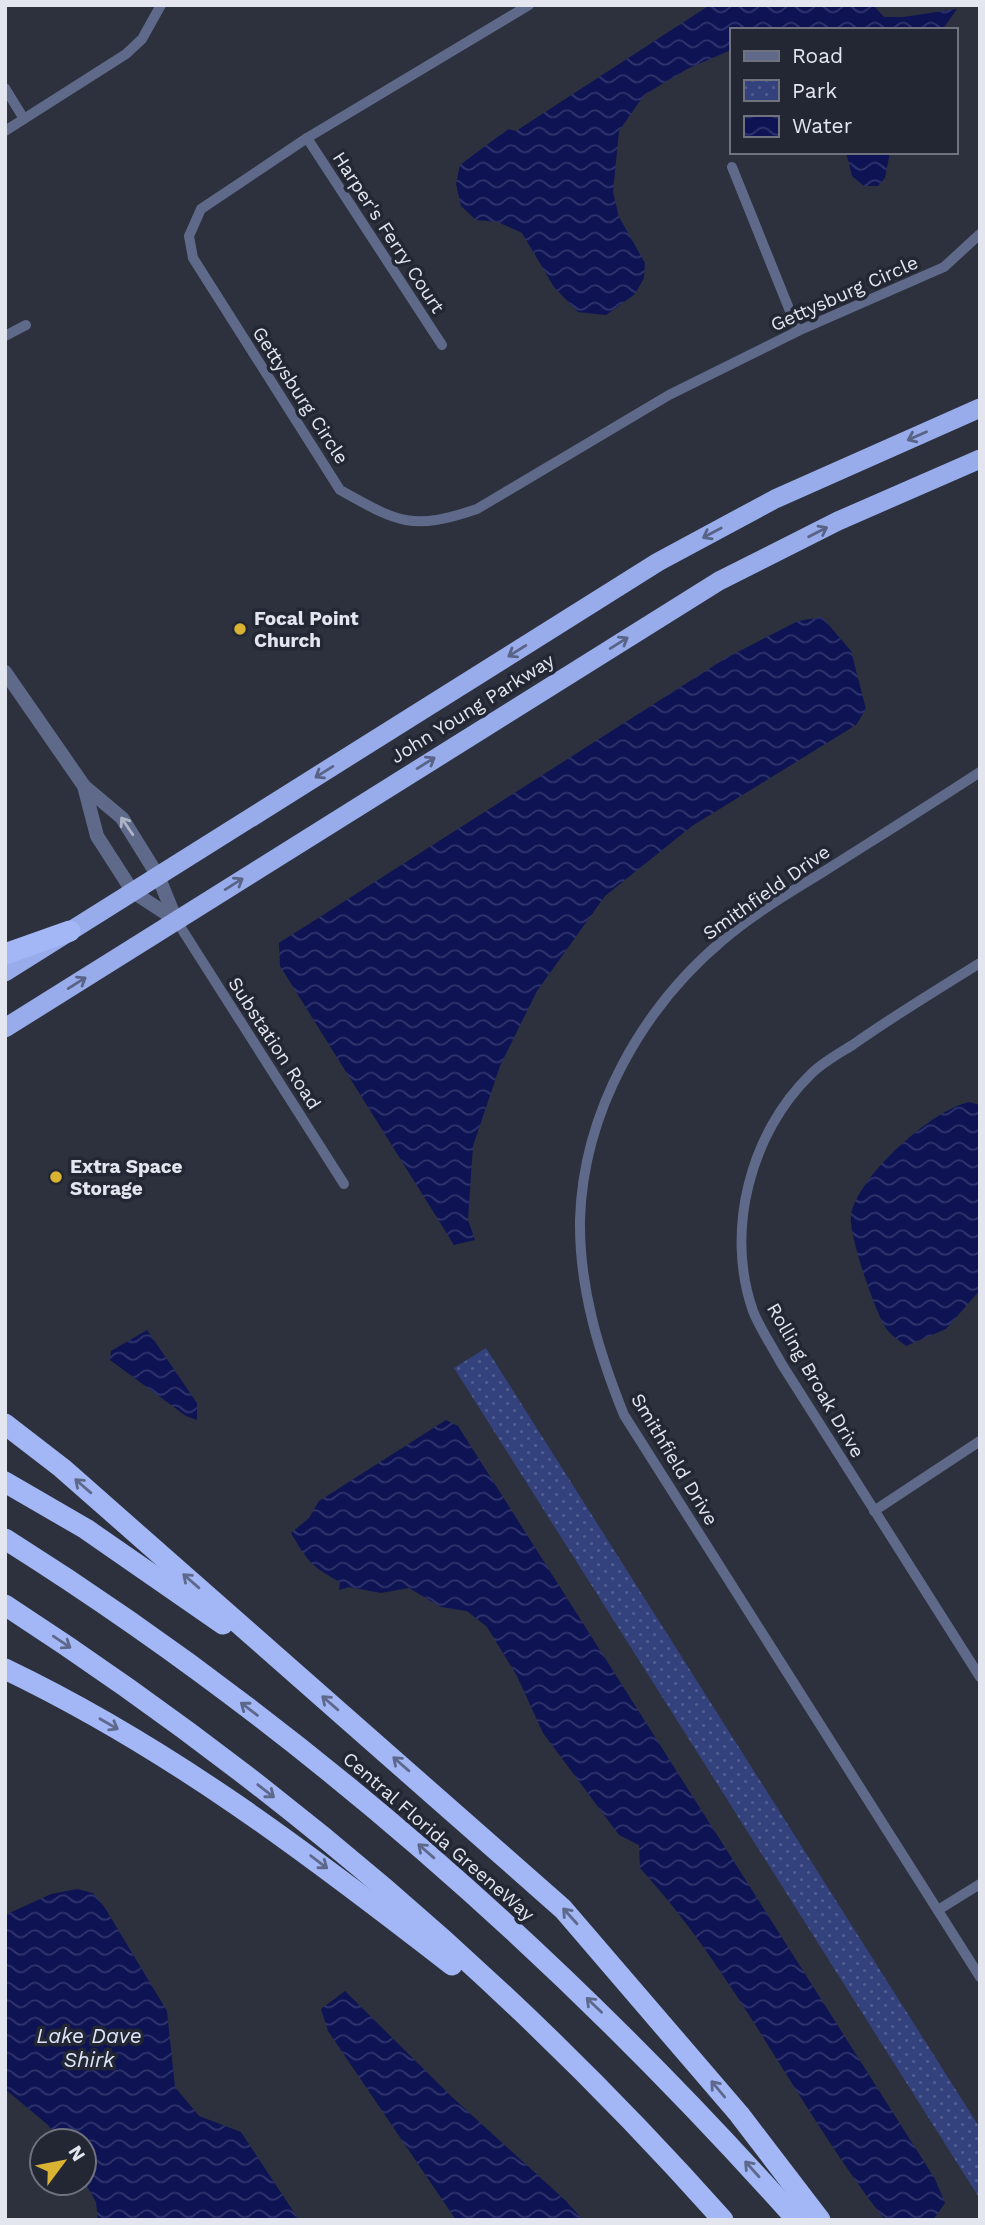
<svg xmlns="http://www.w3.org/2000/svg" width="985" height="2225" font-family="'Work Sans',sans-serif">
	<style>
		.park { fill: url(#park-dots) }
		.water { fill: url(#water-waves) }
		.lines { fill: none; stroke-linecap: round; stroke-linejoin: round }
		.minor { stroke: #5f6989; stroke-width: 10 }
		.tertiary { stroke: #5f6989; stroke-width: 14 }
		.trunk { stroke: #98acec; stroke-width: 19 }
		.motorway { stroke: #a3b7f6; stroke-width: 21 }
		.oneway { stroke: #586386 }
		.oneway2 { stroke: #aeb4c6 }
		.oneway3 { stroke: #5d688b }
		.poi-dot { fill: #dab333; stroke: #232733; stroke-width: 2.5 }
		.labels { text-anchor: middle; stroke-width: 7; stroke-linejoin: round; paint-order: stroke }
		.street-label { font-size: 19px; fill: #e3e6ef; stroke: #232733 }
		.poi-label { font-size: 19px; font-weight: bold; fill: #e3e6ef; stroke: #232733; text-anchor: start }
		.water-label { font-size: 21px; font-style: italic; fill: #dde4f9; stroke: #232733 }
	</style>
	<defs>
		<pattern id="park-dots" width="8" height="8" patternUnits="userSpaceOnUse" patternTransform="scale(1.75)"><rect width="8" height="8" fill="#33427d"/><path d="M2 2h.1M6 6h.1" fill="none" stroke="#505d90" stroke-width="1.8" stroke-linecap="round"/></pattern>
		<pattern id="water-waves" width="16" height="10" patternUnits="userSpaceOnUse" patternTransform="scale(1.75)"><rect width="16" height="10" fill="#0e1354"/><path d="M0 5q4-4 8 0t8 0" fill="none" stroke="#31356d"/></pattern>
	</defs>
	<rect width="100%" height="100%" fill="#2c313d"/>
	<path class="park" d="M 486,1348 L 980,2128 L 980,2199 L 454,1368 Z"/>
	<g class="water">
		<path d="M 710,5 L 873,5 L 884,17 L 903,17 L 957,9 L 942,30 L 731,30 L 731,50 L 687,69 L 644,95 L 619,131 L 613,192 L 619,217 L 645,263 L 644,278 L 635,294 L 606,315 L 578,312 L 554,287 L 522,233 L 498,222 L 476,220 L 461,206 L 456,184 L 460,165 L 508,129 L 516,131 Z"/>
		<path d="M 846,152 L 890,152 L 885,178 L 878,186 L 864,186 L 852,176 Z"/>
		<path d="M 822,617 L 851,651 L 866,709 L 856,725 L 692,826 L 605,896 L 537,991 L 500,1066 L 473,1146 L 468,1220 L 475,1240 L 454,1245 L 280,966 L 279,943 L 726,658 L 798,621 Z"/>
		<path d="M 969,1102 L 980,1105 L 980,1290 L 946,1329 L 906,1346 C 900,1341 890,1335 886,1328 C 875,1312 848,1233 851,1215 C 858,1176 932,1110 969,1102 Z"/>
		<path d="M 147,1330 L 197,1403 L 197,1420 L 186,1416 L 110,1360 L 111,1351 Z"/>
		<path d="M 446,1420 L 458,1426 L 935,2179 L 945,2203 L 933,2220 L 885,2220 C 796,2106 737,1974 640,1868 L 639,1845 L 619,1835 L 543,1733 L 517,1676 L 487,1627 L 467,1611 L 441,1607 L 409,1588 L 381,1593 L 349,1587 L 339,1590 L 340,1582 C 311,1566 308,1562 291,1533 L 309,1518 L 319,1501 Z"/>
		<path d="M 77,1889 L 93,1893 L 105,1908 L 167,2011 L 175,2087 L 199,2116 L 241,2132 L 299,2220 L 98,2220 L 96,2202 L 84,2181 L 84,2141 L 60,2141 L 48,2125 L 5,2089 L 5,1915 L 51,1894 Z"/>
		<path d="M 345,1991 L 452,2097 L 566,2201 L 583,2220 L 456,2220 L 328,2031 L 321,2009 Z"/>
	</g>
	<g class="lines">
		<g class="minor">
			<path d="M 529,5 L 307,138 L 201,209 L 189,236 L 193,258 L 340,490 C 399,523 412,531 477,509 L 669,395 L 798,331 L 944,267 L 980,234"/>
			<path d="M 5,88 L 24,119"/>
			<path d="M 5,131 L 126,54 L 142,39 L 161,5"/>
			<path d="M 307,138 L 442,345"/>
			<path d="M 732,167 L 798,331"/>
			<path d="M 5,336 L 26,325"/>
			<path d="M 980,772 C 928,806 875,839 823,872 C 789,893 753,914 723,940 C 642,1008 583,1112 580,1220 C 579,1288 599,1353 624,1415 L 980,1977"/>
			<path d="M 176,920 L 344,1184"/>
			<path d="M 980,963 C 938,989 895,1015 854,1044 C 840,1053 823,1062 811,1074 C 750,1133 725,1231 753,1311 C 760,1329 772,1346 781,1363 L 980,1677"/>
			<path d="M 874,1511 L 980,1441"/>
			<path d="M 938,1910 L 980,1884"/>
		</g>
		<g class="tertiary">
			<path d="M 5,672 L 84,786 L 122,818 L 158,876 L 176,920"/>
			<path d="M 84,786 L 97,836 L 133,892 L 176,920"/>
		</g>
		<g class="trunk">
			<path d="M 5,972 L 658,562 L 775,499 L 980,408"/>
			<path d="M 5,1028 L 719,581 L 838,521 L 980,459"/>
		</g>
		<g class="motorway">
			<path d="M 5,954 L 70,931"/>
			<path d="M 5,1424 L 62,1468 L 563,1909 L 739,2114 L 820,2220"/>
			<path d="M 5,1482 L 86,1529 L 223,1624"/>
			<path d="M 5,1539 C 302,1726 564,1959 797,2220"/>
			<path d="M 5,1605 C 270,1777 513,1984 723,2220"/>
			<path d="M 5,1669 C 170,1748 309,1854 452,1965"/>
		</g>
	</g>
	<defs><path id="oneway-shaft" d="M-6 0H5M1.5-3L5.5 0L1.5 3" fill="none" stroke-width="1.6" stroke-linecap="round" stroke-linejoin="round" transform="scale(1.75)"/></defs>
	<g class="oneway">
		<use href="#oneway-shaft" transform="translate(917 436) rotate(156)"/>
		<use href="#oneway-shaft" transform="translate(818 532) rotate(-27)"/>
		<use href="#oneway-shaft" transform="translate(712 533) rotate(152)"/>
		<use href="#oneway-shaft" transform="translate(619 643) rotate(-32)"/>
		<use href="#oneway-shaft" transform="translate(517 651) rotate(148)"/>
		<use href="#oneway-shaft" transform="translate(426 763) rotate(-32)"/>
		<use href="#oneway-shaft" transform="translate(324 772) rotate(148)"/>
		<use href="#oneway-shaft" transform="translate(234 884) rotate(-32)"/>
		<use href="#oneway-shaft" transform="translate(77 983) rotate(-32)"/>
	</g>
	<use class="oneway2" href="#oneway-shaft" transform="translate(127 826) rotate(-124)"/>
	<g class="oneway3">
		<use href="#oneway-shaft" transform="translate(83 1486) rotate(-139)"/>
		<use href="#oneway-shaft" transform="translate(191 1581) rotate(-139)"/>
		<use href="#oneway-shaft" transform="translate(62 1642) rotate(34)"/>
		<use href="#oneway-shaft" transform="translate(330 1703) rotate(-139)"/>
		<use href="#oneway-shaft" transform="translate(249 1709) rotate(-143)"/>
		<use href="#oneway-shaft" transform="translate(109 1724) rotate(30)"/>
		<use href="#oneway-shaft" transform="translate(401 1764) rotate(-139)"/>
		<use href="#oneway-shaft" transform="translate(266 1791) rotate(38)"/>
		<use href="#oneway-shaft" transform="translate(426 1851) rotate(-139)"/>
		<use href="#oneway-shaft" transform="translate(319 1862) rotate(37)"/>
		<use href="#oneway-shaft" transform="translate(570 1916) rotate(-132)"/>
		<use href="#oneway-shaft" transform="translate(594 2005) rotate(-136)"/>
		<use href="#oneway-shaft" transform="translate(718 2089) rotate(-130)"/>
		<use href="#oneway-shaft" transform="translate(752 2169) rotate(-132)"/>
	</g>
	<g class="poi-dot">
		<circle cx="240" cy="629" r="7"/>
		<circle cx="56" cy="1177" r="7"/>
	</g>
	<g class="labels">
		<g class="street-label">
			<text transform="translate(389 232) rotate(57)" y="7">Harper's Ferry Court</text>
			<text transform="translate(844 293) rotate(-24)" y="7">Gettysburg Circle</text>
			<text transform="translate(301 395) rotate(57)" y="7">Gettysburg Circle</text>
			<text transform="translate(472 708) rotate(-32)" y="7">John Young Parkway</text>
			<text transform="translate(766 892) rotate(-35)" y="7">Smithfield Drive</text>
			<text transform="translate(275 1043) rotate(57)" y="7">Substation Road</text>
			<text transform="translate(816 1380) rotate(60)" y="7">Rolling Broak Drive</text>
			<text transform="translate(675 1459) rotate(59)" y="7">Smithfield Drive</text>
			<text transform="translate(439 1836) rotate(41)" y="7">Central Florida GreeneWay</text>
		</g>
		<g class="poi-label">
			<text x="254" y="625">Focal Point<tspan x="254" dy="22">Church</tspan></text>
			<text x="70" y="1173">Extra Space<tspan x="70" dy="22">Storage</tspan></text>
		</g>
		<g class="water-label">
			<text x="89" y="2043">Lake Dave<tspan x="89" dy="24">Shirk</tspan></text>
		</g>
	</g>
	<rect width="985" height="2225" fill="none" stroke="#e3e6ef" stroke-width="14"/>
	<rect x="730" y="28" width="228" height="126" fill="#232733" stroke="#70737e" stroke-width="2"/>
	<rect x="744" y="51" width="35" height="10" fill="#5f6989" stroke="#70737e" stroke-width="2"/>
	<text x="792" y="63" font-size="21" fill="#e3e6ef">Road</text>
	<rect x="744" y="80" width="35" height="21" fill="url(#park-dots)" stroke="#70737e" stroke-width="2"/>
	<text x="792" y="98" font-size="21" fill="#e3e6ef">Park</text>
	<rect x="744" y="116" width="35" height="21" fill="url(#water-waves)" stroke="#70737e" stroke-width="2"/>
	<text x="792" y="133" font-size="21" fill="#e3e6ef">Water</text>
	<g transform="translate(63 2162) rotate(58)"><circle r="33" fill="#232733" stroke="#70737e" stroke-width="2"/>
	<path d="M0-5L12 26L0 18L-12 26Z" fill="#dab333"/>
	<text y="-10" font-size="19" font-weight="bold" text-anchor="middle" fill="#e3e6ef">N</text>
	</g>
</svg>
